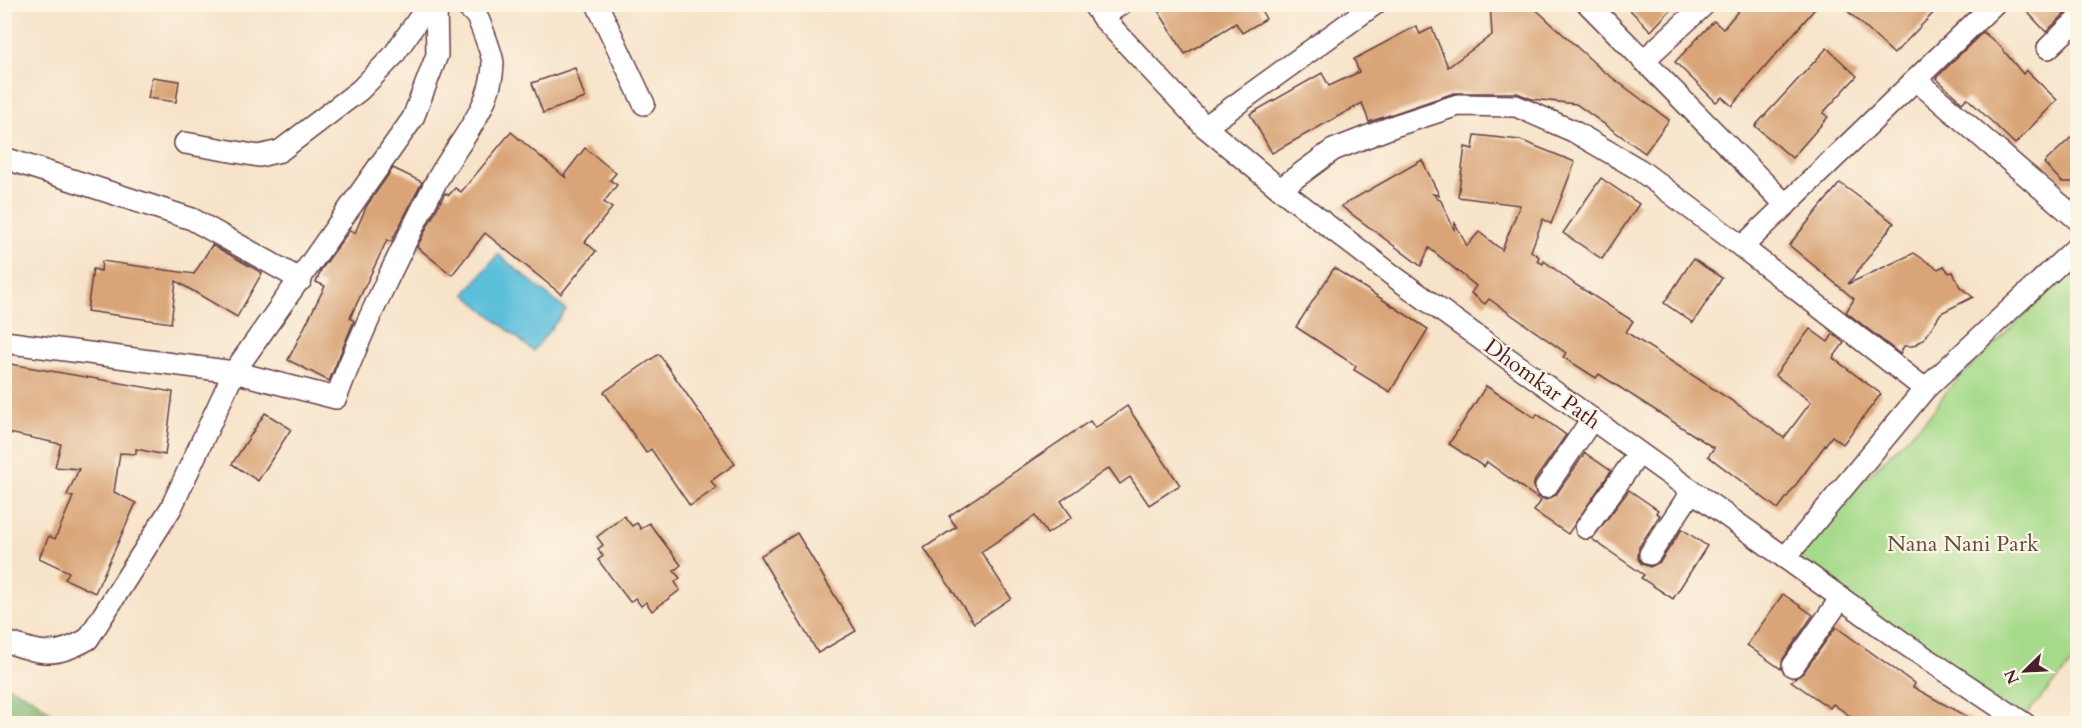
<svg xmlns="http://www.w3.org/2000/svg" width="2082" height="728" font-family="Cardo,serif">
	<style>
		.green { fill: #a5da8a; stroke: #787c5a; stroke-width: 1.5 }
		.forest { fill: #84ba76; stroke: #676c50; stroke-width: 1.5 }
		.water { fill: #5dc0db; stroke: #547083; stroke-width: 1.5 }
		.building { fill: #d9a578 }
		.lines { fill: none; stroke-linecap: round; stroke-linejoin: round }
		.street-casing { stroke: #643c43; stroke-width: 24 }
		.street { stroke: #fff; stroke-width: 21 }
		.labels { text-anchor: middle; stroke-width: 4.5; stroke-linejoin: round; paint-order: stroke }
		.street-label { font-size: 22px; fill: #4a1f2b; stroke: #fcf5e5 }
		.park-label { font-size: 22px; fill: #614e43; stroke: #fcf5e5 }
	</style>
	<rect width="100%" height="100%" fill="#fcf5e5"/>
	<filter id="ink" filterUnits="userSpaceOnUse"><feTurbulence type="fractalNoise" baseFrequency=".0167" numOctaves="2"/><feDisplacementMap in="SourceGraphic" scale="12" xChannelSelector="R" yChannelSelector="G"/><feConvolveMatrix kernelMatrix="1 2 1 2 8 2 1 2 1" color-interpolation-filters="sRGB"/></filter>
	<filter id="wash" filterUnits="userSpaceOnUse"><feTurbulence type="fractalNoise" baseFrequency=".008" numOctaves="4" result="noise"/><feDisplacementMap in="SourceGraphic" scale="24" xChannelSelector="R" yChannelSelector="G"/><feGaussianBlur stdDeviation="1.35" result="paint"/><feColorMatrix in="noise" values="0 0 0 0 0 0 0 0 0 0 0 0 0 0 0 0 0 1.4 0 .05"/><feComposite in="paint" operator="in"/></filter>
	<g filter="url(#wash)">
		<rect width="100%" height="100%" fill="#f7e3c9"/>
		<path class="green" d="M 2077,264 L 2077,658 L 2020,721 L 1785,558 L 1931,414 L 1948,389 Z"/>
		<path class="forest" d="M 5,685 L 32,698 L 65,723 L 5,723 Z"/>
		<path class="water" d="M 498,254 L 566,310 L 533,351 L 465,294 Z"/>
		<g id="blocks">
			<g class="building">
				<path d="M 1154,4 L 1265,4 L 1260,8 L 1266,19 L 1242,33 L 1236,23 L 1185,54 Z"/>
				<path d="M 1490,4 L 1530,4 L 1602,70 L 1669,120 L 1645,153 L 1576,104 L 1532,99 L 1517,93 L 1454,93 L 1369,122 L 1362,103 L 1272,153 L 1250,114 L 1322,73 L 1329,86 L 1359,72 L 1354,59 L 1416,26 L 1420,34 L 1432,28 L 1448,67 L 1492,35 Z"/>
				<path d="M 1624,4 L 1676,4 L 1651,31 Z"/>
				<path d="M 1744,4 L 1819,4 L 1732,106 L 1722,97 L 1716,102 L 1675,62 L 1714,21 L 1723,29 Z"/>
				<path d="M 1840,4 L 1942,4 L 1894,54 Z"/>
				<path d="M 2020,4 L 2078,4 L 2078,7 L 2069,10 L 2046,32 Z"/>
				<path d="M 1983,32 L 1999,45 L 2023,74 L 2026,70 L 2057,100 L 2015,144 L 1967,98 L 1962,103 L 1936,78 Z"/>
				<path d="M 1827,48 L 1857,76 L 1823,113 L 1828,117 L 1792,158 L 1755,126 Z"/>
				<path d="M 575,68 L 585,98 L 543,113 L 532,83 Z"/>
				<path d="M 152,77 L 179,81 L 176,102 L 148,98 Z"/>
				<path d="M 2078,131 L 2078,182 L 2062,182 L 2044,163 Z"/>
				<path d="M 511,132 L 566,178 L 564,175 L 585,148 L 616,173 L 610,180 L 617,185 L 604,202 L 612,208 L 585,242 L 596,251 L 561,294 L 485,233 L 452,275 L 417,247 L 445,193 L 449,195 L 455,188 L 461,192 Z"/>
				<path d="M 1475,135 L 1520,140 L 1575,162 L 1551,224 L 1543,219 L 1531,251 L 1539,257 L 1537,261 L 1543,264 L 1544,261 L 1576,285 L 1633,321 L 1626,332 L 1743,408 L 1784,438 L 1811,402 L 1775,375 L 1810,329 L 1828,342 L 1833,334 L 1844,343 L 1833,358 L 1881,394 L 1843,444 L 1832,436 L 1778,509 L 1708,456 L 1714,448 L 1599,374 L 1596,378 L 1563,357 L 1566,353 L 1489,299 L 1485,304 L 1471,293 L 1476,286 L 1429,248 L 1421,266 L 1341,206 L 1422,160 L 1439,195 L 1433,194 L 1441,201 L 1454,229 L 1455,223 L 1467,246 L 1479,232 L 1502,250 L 1520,205 L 1458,197 L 1465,147 L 1473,149 Z"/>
				<path d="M 393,168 L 422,182 L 391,242 L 387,240 L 350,318 L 354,321 L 329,381 L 288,360 L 325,286 L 316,282 L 321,270 L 350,230 L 355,233 L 366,207 Z"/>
				<path d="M 1601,178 L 1639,204 L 1602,259 L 1563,233 Z"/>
				<path d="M 1840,183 L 1894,223 L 1848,284 L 1914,253 L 1938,269 L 1944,266 L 1949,273 L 1953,272 L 1960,287 L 1973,297 L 1941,313 L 1924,339 L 1913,346 L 1904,346 L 1900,354 L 1846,312 L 1854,299 L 1789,245 Z"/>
				<path d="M 212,245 L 262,273 L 237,317 L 176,281 L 171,323 L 87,311 L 93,269 L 101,271 L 102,261 L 194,274 Z"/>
				<path d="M 1693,259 L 1722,278 L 1693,323 L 1664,303 Z"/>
				<path d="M 1334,268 L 1428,329 L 1390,392 L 1354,370 L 1356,366 L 1296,327 Z"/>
				<path d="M 659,354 L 735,464 L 711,481 L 716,488 L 690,506 L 651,449 L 646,453 L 604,392 Z"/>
				<path d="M 4,363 L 173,392 L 165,455 L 136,449 L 136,454 L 120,453 L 114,492 L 136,503 L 95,593 L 65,579 L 69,572 L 39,558 L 49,536 L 55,539 L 73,497 L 67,495 L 79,469 L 55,467 L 61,444 L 4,432 Z"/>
				<path d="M 1486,386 L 1535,418 L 1537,414 L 1566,435 L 1535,480 L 1533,487 L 1538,497 L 1546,500 L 1556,495 L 1585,453 L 1611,471 L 1568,534 L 1534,511 L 1541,501 L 1487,462 L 1484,467 L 1449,444 Z"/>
				<path d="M 1127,406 L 1180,485 L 1149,505 L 1130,477 L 1120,484 L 1109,468 L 1061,501 L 1072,517 L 1047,534 L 1035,516 L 981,552 L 1011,598 L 974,623 L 924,548 L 956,527 L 949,516 L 1090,421 L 1095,428 Z"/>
				<path d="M 265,413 L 291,429 L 258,481 L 232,464 Z"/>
				<path d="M 1629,490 L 1658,510 L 1656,513 L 1660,515 L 1639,547 L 1638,559 L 1642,564 L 1650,567 L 1660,562 L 1682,529 L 1707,546 L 1673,599 L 1641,578 L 1644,575 L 1592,539 Z"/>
				<path d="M 624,516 L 632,526 L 637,523 L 641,529 L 649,523 L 681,565 L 674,571 L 680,578 L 675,582 L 680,590 L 652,611 L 646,602 L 641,606 L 635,598 L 630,602 L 598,560 L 603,556 L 598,549 L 603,545 L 597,537 Z"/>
				<path d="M 797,533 L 856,631 L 818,653 L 760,556 Z"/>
				<path d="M 1783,594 L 1813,615 L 1783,659 L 1781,669 L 1747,645 Z"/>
				<path d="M 1836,627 L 1915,684 L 1913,687 L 1978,723 L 1860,723 L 1833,704 L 1830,708 L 1791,681 L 1803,673 Z"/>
			</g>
		</g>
	</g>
	<g filter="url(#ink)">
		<use href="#blocks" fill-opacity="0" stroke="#643c43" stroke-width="1.5"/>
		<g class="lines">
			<defs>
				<g id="street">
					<path d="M 436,4 L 437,55 L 413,118 L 234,372 L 336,398 C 364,324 400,252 436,182 C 455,146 492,109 493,64 C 493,56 481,25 477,17 C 474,12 468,8 464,4"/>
					<path d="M 597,4 L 644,104"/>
					<path d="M 1093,4 L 1102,17 L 1205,127 L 1280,189 L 1396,278 L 1905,644 L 2025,724"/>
					<path d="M 1588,4 L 1786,205"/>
					<path d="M 1102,17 L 1121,4"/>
					<path d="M 2048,48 L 2078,19"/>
					<path d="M 1643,61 L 1705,4"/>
					<path d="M 1916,80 L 2078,220"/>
					<path d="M 1205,127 L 1375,4"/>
					<path d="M 185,143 L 259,156 L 280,151 L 360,90 L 393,56 L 429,4"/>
					<path d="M 4,158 L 192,219 L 301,280"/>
					<path d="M 1280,189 L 1333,150 L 1397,125 L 1458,105 L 1516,106 L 1573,131 L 1640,170 L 1742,247 L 1994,4"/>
					<path d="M 1742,247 L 1925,389"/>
					<path d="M 4,342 L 234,372 L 171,508 L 88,639 C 53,659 41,653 4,641"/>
					<path d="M 1546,487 L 1592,419"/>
					<path d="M 1586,528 L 1639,453"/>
					<path d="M 1650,554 L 1692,491"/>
					<path d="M 1785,558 L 1925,389 L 2078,246"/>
					<path d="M 1793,666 L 1841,598"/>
				</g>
			</defs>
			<use href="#street" class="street-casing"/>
			<use href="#street" class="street"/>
		</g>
	</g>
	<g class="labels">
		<g class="street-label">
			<text transform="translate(1543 383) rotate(36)" y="8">Dhomkar Path</text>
		</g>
		<g class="park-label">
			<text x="1963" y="551">Nana Nani Park</text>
		</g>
	</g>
	<rect width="2082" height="728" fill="none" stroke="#fcf5e5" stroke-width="24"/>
	<g transform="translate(2025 671) rotate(246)" stroke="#fcf5e5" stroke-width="4.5" paint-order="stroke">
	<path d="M0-4.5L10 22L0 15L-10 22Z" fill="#4a1f2b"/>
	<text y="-9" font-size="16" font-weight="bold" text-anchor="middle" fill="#4a1f2b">N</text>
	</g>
</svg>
